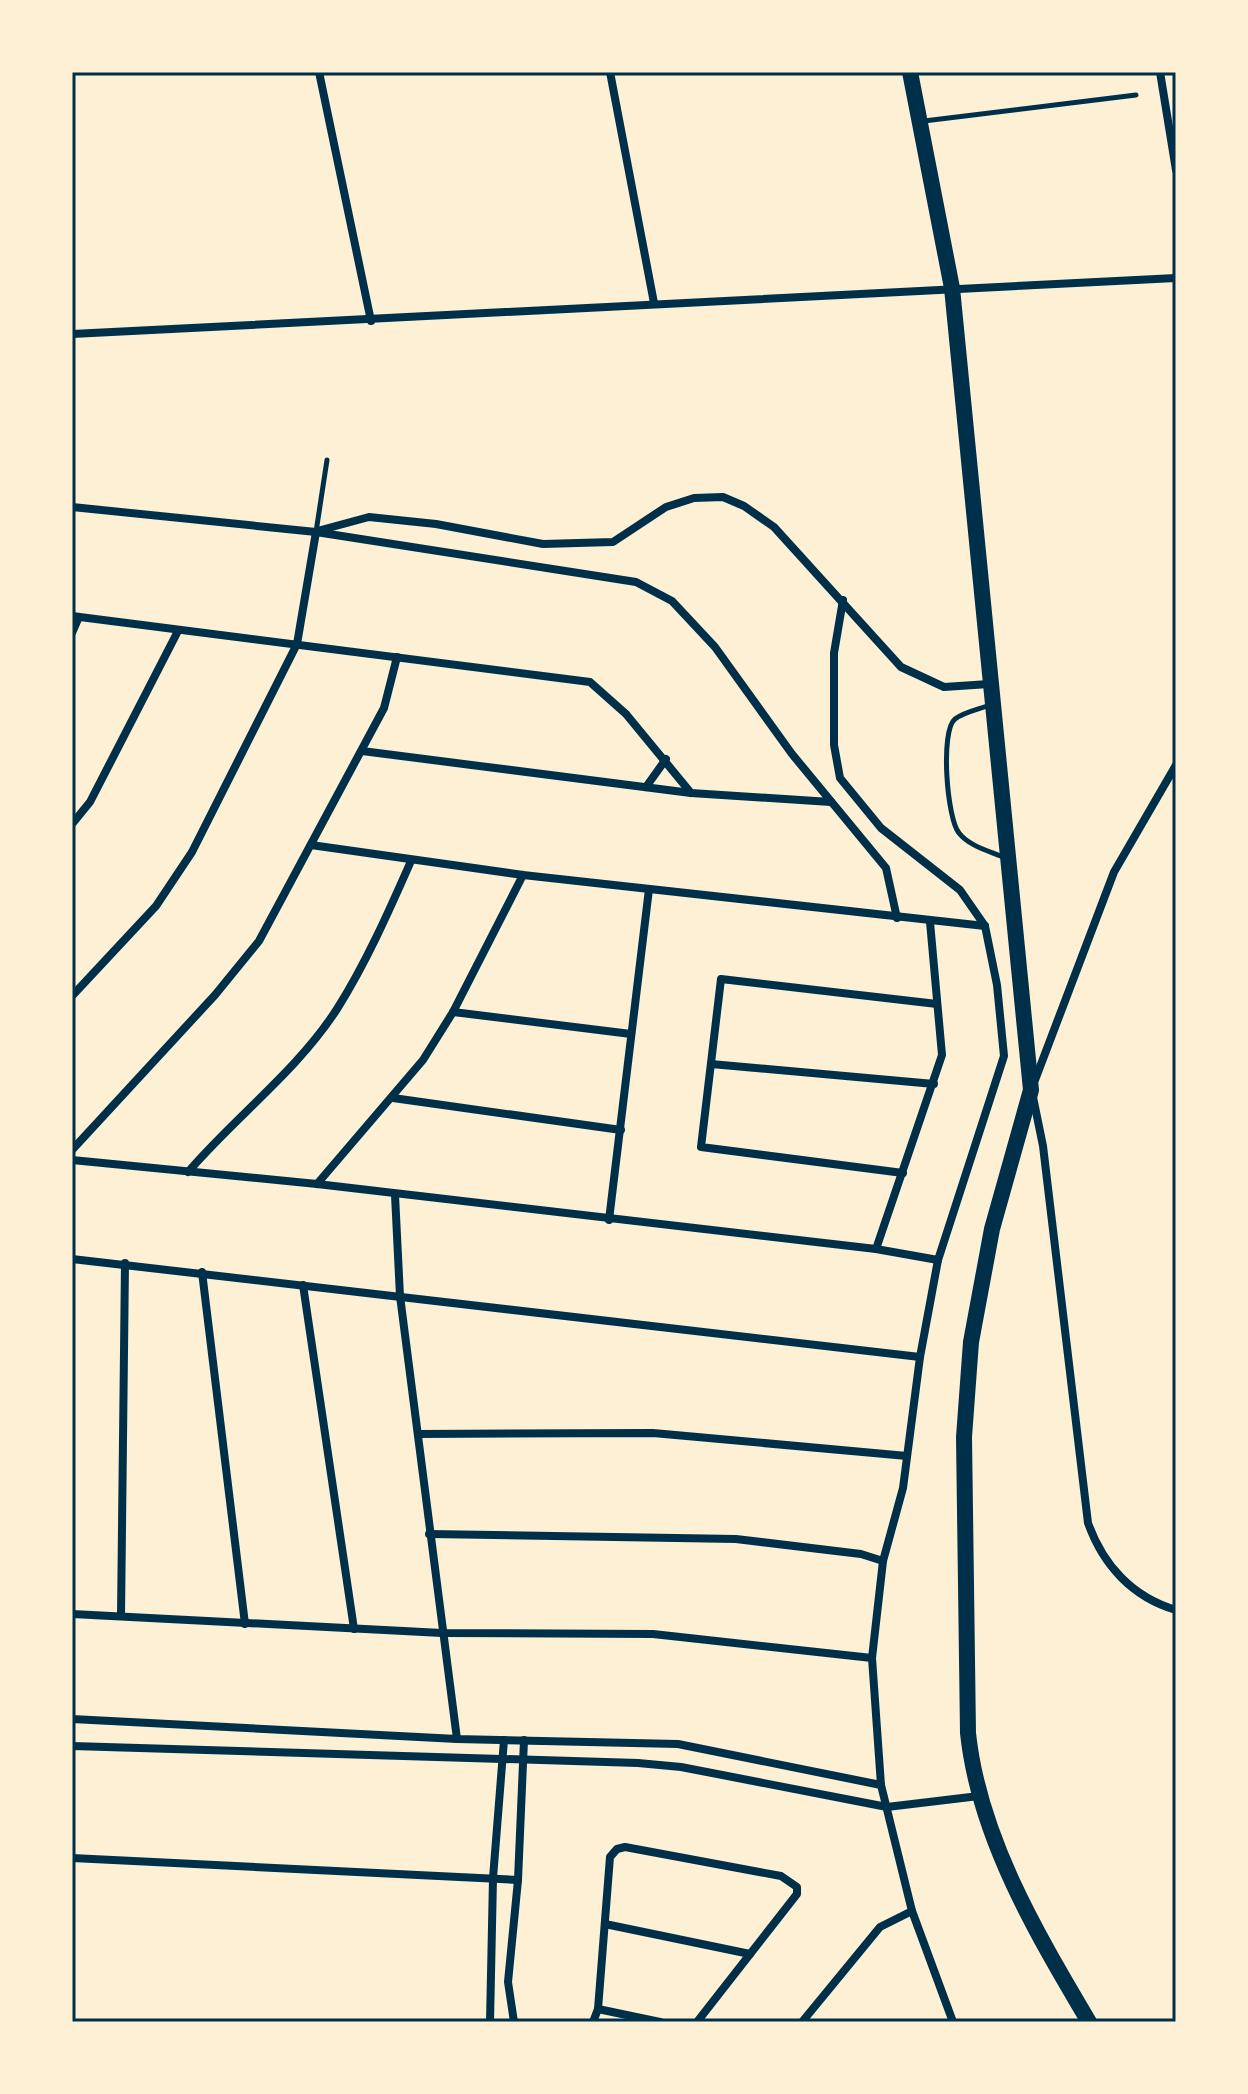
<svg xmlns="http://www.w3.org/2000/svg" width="1248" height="2094" font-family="'DM Sans',sans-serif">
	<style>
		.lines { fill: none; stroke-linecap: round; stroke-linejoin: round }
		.service { stroke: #003049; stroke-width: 5 }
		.minor { stroke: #003049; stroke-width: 8 }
		.secondary { stroke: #003049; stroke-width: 16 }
		.neatline { fill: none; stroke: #003049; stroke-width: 3 }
	</style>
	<rect width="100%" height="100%" fill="#fdf0d5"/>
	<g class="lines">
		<g class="service">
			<path d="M 924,121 L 1136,95"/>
			<path d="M 316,532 L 327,460"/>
			<path d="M 990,705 C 980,709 964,712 955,719 C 940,731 947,819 959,833 C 969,846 989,851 1003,857"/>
		</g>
		<g class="minor">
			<path d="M 319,72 L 371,321"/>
			<path d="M 610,72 L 654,303"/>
			<path d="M 1160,72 L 1176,170"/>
			<path d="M 72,334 L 1176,278"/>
			<path d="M 72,507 L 316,532 L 636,582 L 672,601 L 715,647 L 792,754 L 886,868 L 897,918"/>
			<path d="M 321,530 L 369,517 L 436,524 L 543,544 L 613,542 L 666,507 L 694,498 L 723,497 L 744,506 L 774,527 L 901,667 L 944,687 L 989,684"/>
			<path d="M 843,600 L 834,653 L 834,745 L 840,778 L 881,828 L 960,890 L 985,926 L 997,985 L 1004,1056 L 938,1260 L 920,1357 L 903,1488 L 883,1561 L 872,1658 L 881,1785 L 912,1911"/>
			<path d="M 72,616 L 590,682 L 626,714 L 691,793"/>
			<path d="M 72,633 L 79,617"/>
			<path d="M 362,751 L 691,793 L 831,802"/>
			<path d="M 646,787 L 666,759"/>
			<path d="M 72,824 L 90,802 L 178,631"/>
			<path d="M 311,845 L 523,875 L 985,926"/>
			<path d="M 72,996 L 156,906 L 192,852 L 297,644 L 316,532"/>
			<path d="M 453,1012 L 631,1034"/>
			<path d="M 711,1064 L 934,1084"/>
			<path d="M 1035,1080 L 1114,872 L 1176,765"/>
			<path d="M 1033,1097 L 1043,1146 L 1088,1523 C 1103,1565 1132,1597 1176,1610"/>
			<path d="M 393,1098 L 621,1130"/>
			<path d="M 72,1150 L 215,995 L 259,941 L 384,708 L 397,657"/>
			<path d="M 72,1160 L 317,1184 L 876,1249 L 938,1260"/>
			<path d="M 188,1172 C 235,1117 297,1071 337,1009 C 366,963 389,911 411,861"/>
			<path d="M 903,1173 L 701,1147 L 721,979 L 937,1004"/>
			<path d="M 317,1184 L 423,1060 L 453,1012 L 523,875"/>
			<path d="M 395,1195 L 400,1296 L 457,1739"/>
			<path d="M 609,1220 L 649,889"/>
			<path d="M 876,1249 L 942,1055 L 930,922"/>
			<path d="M 72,1259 L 920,1357"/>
			<path d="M 202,1272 L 245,1624"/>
			<path d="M 303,1285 L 354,1629"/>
			<path d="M 418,1434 L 653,1433 L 907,1456"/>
			<path d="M 429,1534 L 736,1539 L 861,1554 L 883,1561"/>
			<path d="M 72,1614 L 442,1633 L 653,1634 L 872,1658"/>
			<path d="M 121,1616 L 125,1263"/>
			<path d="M 72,1719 L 457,1739 L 678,1744 L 881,1785"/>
			<path d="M 72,1746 L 638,1763 L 681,1767 L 887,1807 L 979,1796"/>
			<path d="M 72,1858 L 518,1880"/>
			<path d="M 605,1924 L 750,1954"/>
			<path d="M 598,2009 L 660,2022"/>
			<path d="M 490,2022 L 493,1878 L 504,1740"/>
			<path d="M 514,2022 L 508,1982 L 518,1880 L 524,1740"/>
			<path d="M 593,2022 L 598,2009 L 610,1857 L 617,1849 L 625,1847 L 781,1876 L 797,1887 L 797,1894 L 697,2022"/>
			<path d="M 802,2022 L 880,1927 L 912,1911 L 953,2022"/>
		</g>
		<path class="secondary" d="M 910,72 L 952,288 L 1031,1090 L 992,1229 L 971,1342 L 964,1437 L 968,1733 C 979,1837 1037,1934 1089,2022"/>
	</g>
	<rect width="1248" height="2094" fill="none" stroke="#fdf0d5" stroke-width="148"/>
	<rect x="74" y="74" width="1100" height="1946" class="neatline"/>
</svg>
